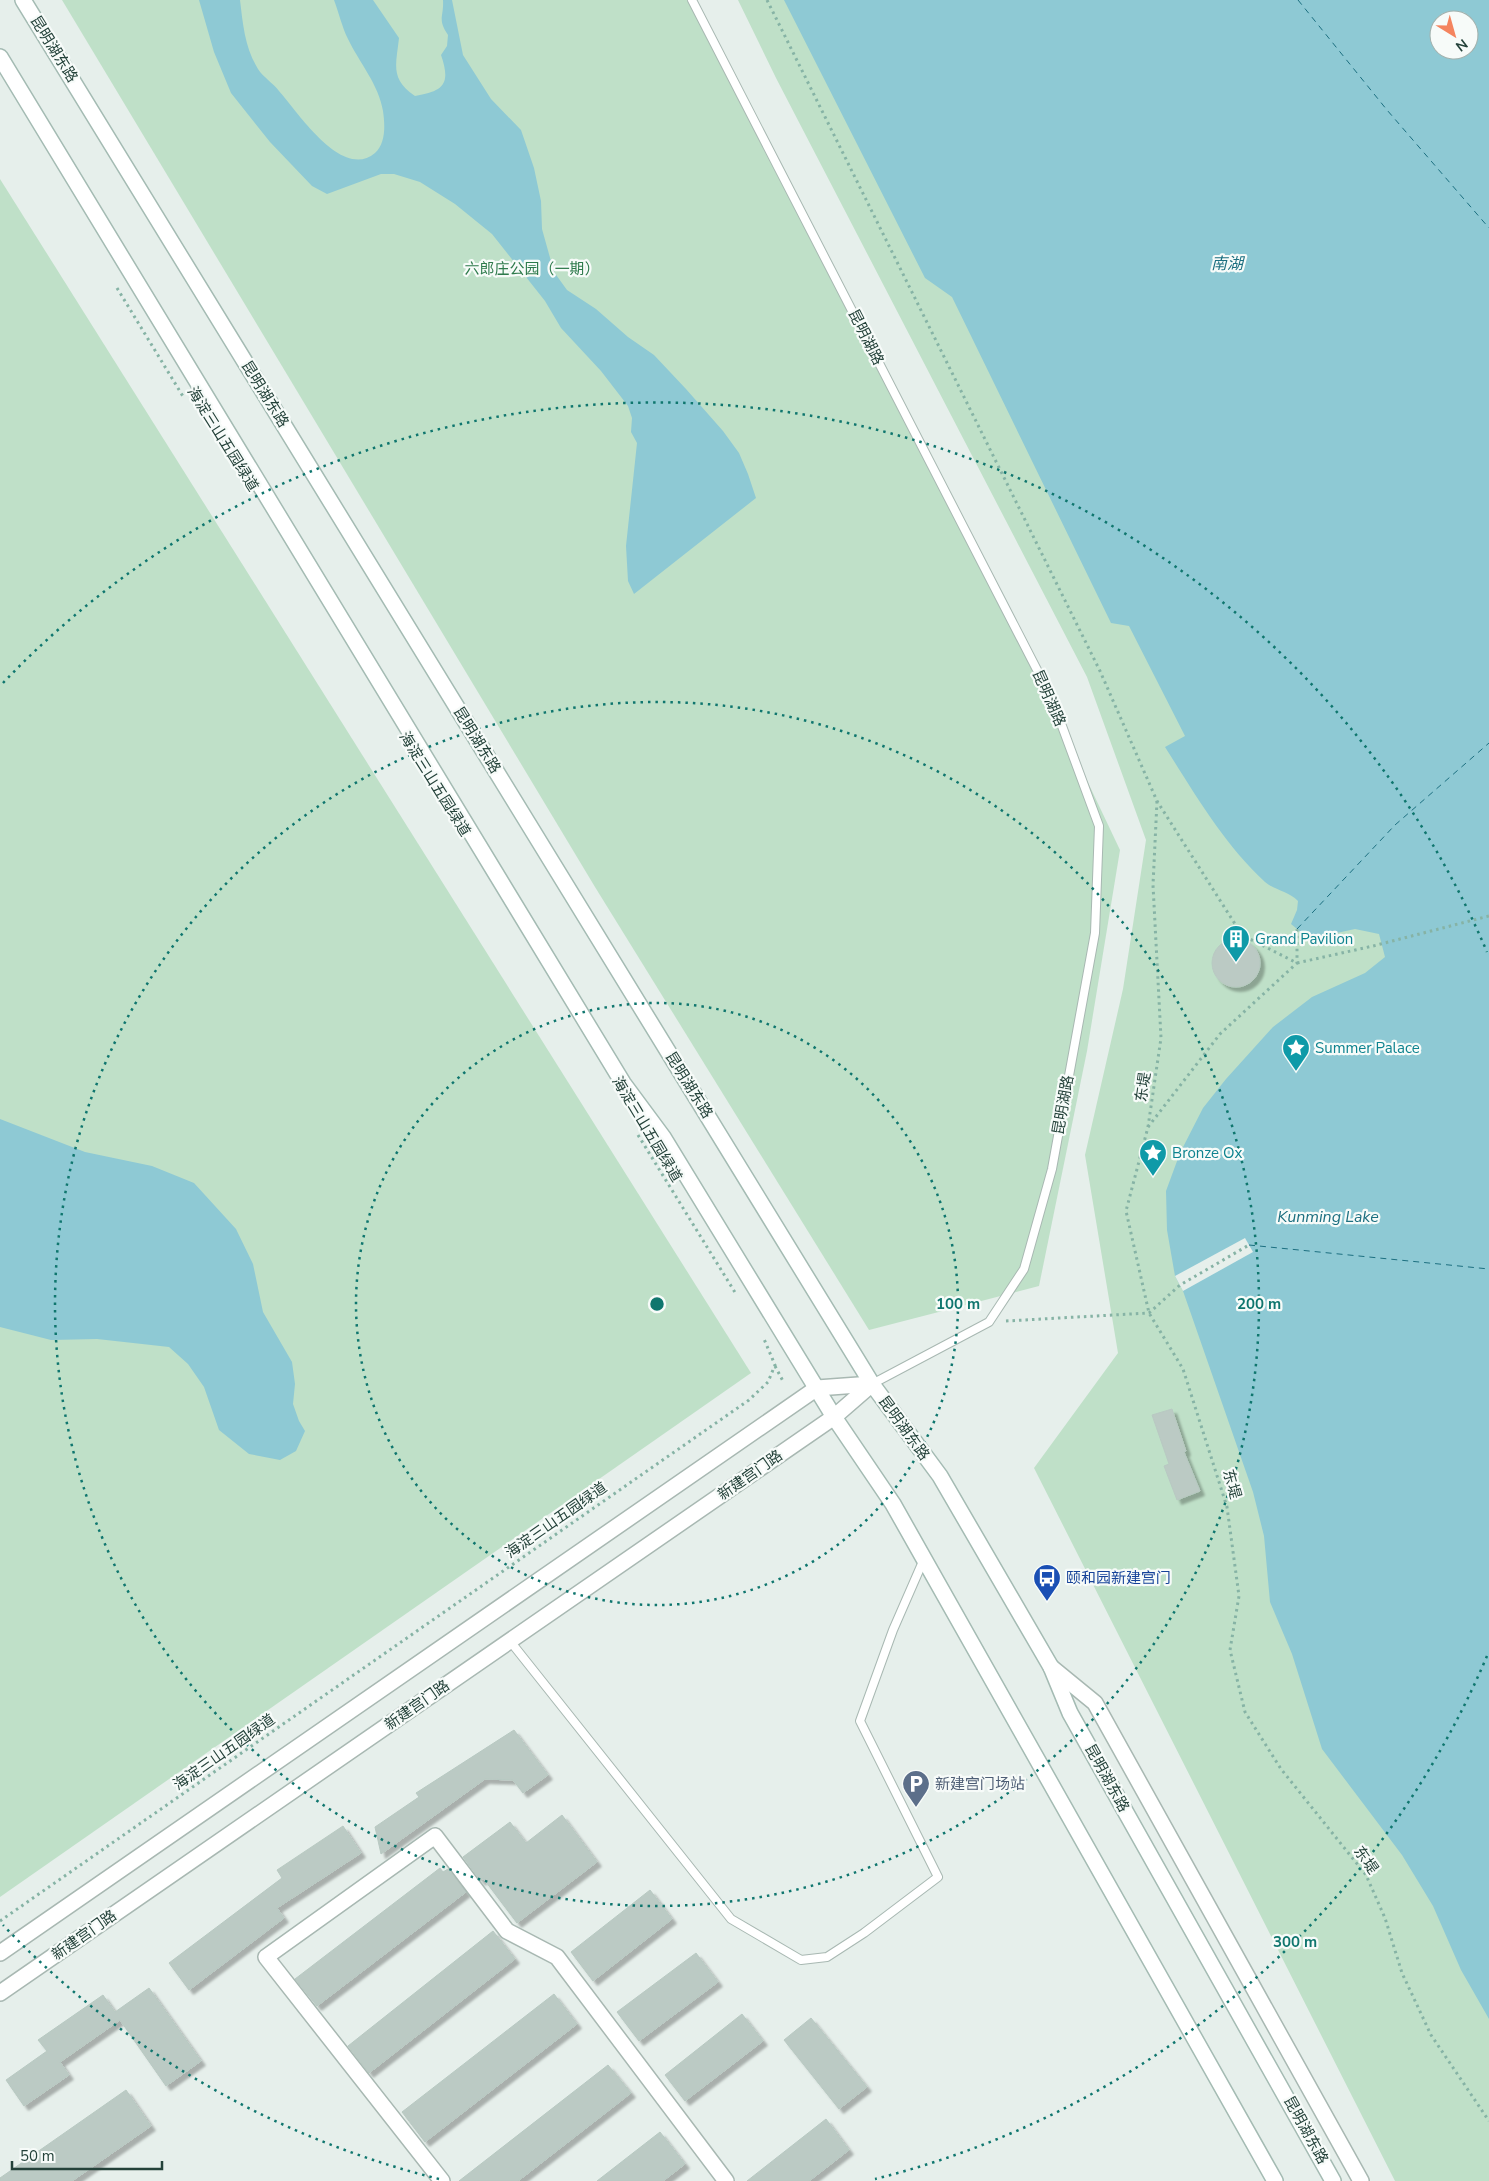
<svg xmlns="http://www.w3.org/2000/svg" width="1489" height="2181" font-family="'Nunito Sans','Noto Sans SC',sans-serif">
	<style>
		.green { fill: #bfe0c8; fill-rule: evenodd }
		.water { fill: #8ec9d4; fill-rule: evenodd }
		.pier { fill: #e6efeb }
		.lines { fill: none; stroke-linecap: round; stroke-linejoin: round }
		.ferry { stroke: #1c6f80; stroke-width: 1; stroke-dasharray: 6 5; stroke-linecap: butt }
		.building { fill: #bbcac4; stroke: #b8c9c2; filter: url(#shadow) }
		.service-casing { stroke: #a8b8b2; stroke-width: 10 }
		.minor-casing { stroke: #a8b8b2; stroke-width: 18 }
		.tertiary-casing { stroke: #a8b8b2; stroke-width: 18 }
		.secondary-casing { stroke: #a4bbb3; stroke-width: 18 }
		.path { stroke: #86b3a5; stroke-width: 3; stroke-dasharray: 2.5 4; stroke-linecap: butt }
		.service { stroke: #fff; stroke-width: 8 }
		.minor { stroke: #fff; stroke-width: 15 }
		.tertiary { stroke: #fff; stroke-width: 15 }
		.secondary { stroke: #fff; stroke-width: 15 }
		.ring { fill: none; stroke: #0f766e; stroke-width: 2.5; stroke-dasharray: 2.5 5 }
		.labels { text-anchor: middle; stroke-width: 4.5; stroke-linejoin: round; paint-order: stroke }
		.street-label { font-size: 15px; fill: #24423a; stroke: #f7fbf9 }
		.park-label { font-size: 15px; fill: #2d7a4b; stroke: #f7fbf9 }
		.culture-label { font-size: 15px; fill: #0d838f; stroke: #f7fbf9; text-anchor: start }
		.transit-label { font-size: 15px; fill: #164399; stroke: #f7fbf9; text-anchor: start }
		.service-label { font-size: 15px; fill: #4e5e75; stroke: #f7fbf9; text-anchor: start }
		.water-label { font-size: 16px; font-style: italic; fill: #1c6f80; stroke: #f7fbf9 }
		.centre { fill: #0f766e; stroke: #f7fbf9; stroke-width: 2.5 }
		.ring-label { font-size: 15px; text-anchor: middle; font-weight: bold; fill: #0f766e; stroke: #f7fbf9; stroke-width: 4.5; stroke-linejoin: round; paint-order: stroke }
	</style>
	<defs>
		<filter id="shadow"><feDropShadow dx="4.5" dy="4.5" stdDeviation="1" flood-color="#0004"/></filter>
	</defs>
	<rect width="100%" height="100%" fill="#e6efeb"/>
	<g class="green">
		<path d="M 62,0 L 692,0 L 998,593 L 1120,850 L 1087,1051 L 1039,1286 L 869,1330 L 595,887 Z"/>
		<path d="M 738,0 L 1489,0 L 1489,2181 L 1395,2181 L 1034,1468 L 1118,1353 L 1085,1155 L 1123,989 L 1146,840 L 1087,677 L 776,78 ZM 1439,20 L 1469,20 L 1469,50 L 1439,50 Z"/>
		<path d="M 0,179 L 751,1373 L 0,1897 Z"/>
	</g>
	<g class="water">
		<path d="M 199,0 L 240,0 C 243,25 245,48 258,69 C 263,77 273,83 279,91 C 297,111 342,181 375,153 C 386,143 385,125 383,111 C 379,85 359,62 348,39 C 342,27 339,13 334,0 L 373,0 L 399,38 C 396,65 390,79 415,96 C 444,91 451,84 441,55 L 447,46 L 448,35 C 437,19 444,17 443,0 L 452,0 L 463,55 L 491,99 L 521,130 L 534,168 L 541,201 L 542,229 L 554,272 L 567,290 L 596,309 L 628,337 L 654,355 L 686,389 L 723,431 L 739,453 L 748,474 L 756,498 L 634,594 L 628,581 L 626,546 L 637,443 L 631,432 L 632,418 L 628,406 L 601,371 L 561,328 L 545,301 L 492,234 L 455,204 L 420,182 L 394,174 L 381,174 L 327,194 L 312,186 L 270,142 L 231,93 L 214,52 Z"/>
		<path d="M 784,0 L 1489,0 L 1489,2019 L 1461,1970 L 1433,1906 L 1402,1855 L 1322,1749 L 1292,1654 L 1270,1602 L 1264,1536 L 1253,1492 L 1183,1291 L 1175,1276 L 1167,1230 L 1166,1191 L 1180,1153 L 1203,1108 L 1226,1079 L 1273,1027 L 1312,997 L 1365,973 L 1385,957 L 1379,934 L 1355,929 L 1309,939 L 1291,924 L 1297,910 L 1298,901 C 1288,891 1274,890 1265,882 C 1223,843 1195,794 1165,747 L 1185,736 L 1129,626 L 1111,623 L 952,297 L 925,278 ZM 1439,20 L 1469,20 L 1469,50 L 1439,50 Z"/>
		<path d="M 0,1119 L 85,1152 L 152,1166 L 194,1183 L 236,1229 L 253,1264 L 263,1312 L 292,1362 L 295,1384 L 293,1404 L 299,1421 L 305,1431 L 296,1451 L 280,1460 L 249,1454 L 219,1430 L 204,1387 L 188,1364 L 169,1347 L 97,1339 L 51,1340 L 0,1327 Z"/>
	</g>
	<path class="pier" d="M 1245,1238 L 1253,1252 L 1183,1291 L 1175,1276 Z"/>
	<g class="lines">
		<g class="ferry">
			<path d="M 1298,0 L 1387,110 L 1489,228"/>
			<path d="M 1297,929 L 1395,825 L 1489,743"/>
			<path d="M 1249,1245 L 1489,1269"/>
		</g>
	</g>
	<g class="building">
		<circle cx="1236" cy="963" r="24"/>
		<path d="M 1172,1409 L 1186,1451 L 1184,1452 L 1200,1491 L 1177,1500 L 1164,1466 L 1169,1464 L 1152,1415 Z"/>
		<path d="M 514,1730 L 548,1775 L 523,1793 L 513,1780 L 485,1779 L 381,1854 L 375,1827 L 419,1797 L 416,1793 Z"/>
		<path d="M 562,1815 L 597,1862 L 517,1923 L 483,1878 L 481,1881 L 463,1857 L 510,1822 L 526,1843 Z"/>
		<path d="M 343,1826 L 361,1853 L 277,1908 L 284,1918 L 189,1990 L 169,1963 L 282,1878 L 277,1870 Z"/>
		<path d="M 440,1868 L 443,1872 L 448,1869 L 466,1892 L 317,2006 L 295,1979 Z"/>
		<path d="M 650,1890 L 672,1919 L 593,1981 L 571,1952 Z"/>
		<path d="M 493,1931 L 515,1959 L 369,2073 L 348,2046 Z"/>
		<path d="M 696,1953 L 718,1982 L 639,2041 L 617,2012 Z"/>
		<path d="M 149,1988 L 201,2061 L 166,2086 L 120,2020 L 60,2062 L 69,2075 L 24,2106 L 6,2080 L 47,2051 L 38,2040 L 103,1995 L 115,2012 Z"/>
		<path d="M 554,1994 L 577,2024 L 425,2142 L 402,2112 Z"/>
		<path d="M 742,2014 L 763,2041 L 685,2101 L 665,2075 Z"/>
		<path d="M 811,2018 L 867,2087 L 839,2109 L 784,2040 Z"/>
		<path d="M 608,2065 L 631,2093 L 518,2181 L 459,2181 Z"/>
		<path d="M 126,2090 L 151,2126 L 72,2181 L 0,2181 L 0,2178 Z"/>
		<path d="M 826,2119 L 849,2150 L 809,2181 L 747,2181 Z"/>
		<path d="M 660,2132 L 685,2164 L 663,2181 L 597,2181 Z"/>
	</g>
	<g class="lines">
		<defs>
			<g id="service">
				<path d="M 692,0 L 1052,699 L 1099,826 L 1095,933 L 1052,1169 L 1024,1269 L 989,1322 L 872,1384"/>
				<path d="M 510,1641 L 731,1919 L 801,1960 L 827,1957 L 864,1933 L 938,1877 L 860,1721 L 893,1630 L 924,1559"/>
			</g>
			<g id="minor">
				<path d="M 1051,1667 L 1095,1703 L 1361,2181"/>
				<path d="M 442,2181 L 266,1957 L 435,1836 L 507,1931 L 557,1957 L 726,2181"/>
			</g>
			<g id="tertiary">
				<path d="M 0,1953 L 817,1388 L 872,1384"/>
				<path d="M 0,1993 L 834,1417 L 872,1384"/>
			</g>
			<g id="secondary">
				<path d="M 23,0 L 872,1384 L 940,1476 L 1051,1667 L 1070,1713 L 1333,2181"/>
				<path d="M 0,57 L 623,1083 L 663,1137 L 834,1417 L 893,1504 L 1275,2181"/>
			</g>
		</defs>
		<use href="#service" class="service-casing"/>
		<use href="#minor" class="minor-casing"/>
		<use href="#tertiary" class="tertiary-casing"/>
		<use href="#secondary" class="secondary-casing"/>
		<g class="path">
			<path d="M 767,0 L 1100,671 L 1157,801 L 1242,935 L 1297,963 L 1373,946 L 1489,916"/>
			<path d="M 117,288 L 184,398"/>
			<path d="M 1157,801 L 1153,885 L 1161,1038 L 1148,1127 L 1126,1211 L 1149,1313 L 1183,1369 L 1227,1507 L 1239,1596 L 1230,1650 L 1245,1712 L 1281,1769 L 1366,1875 L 1385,1918 L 1402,1973 L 1431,2035 L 1489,2121"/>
			<path d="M 1148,1127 L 1220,1034 L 1297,963 L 1297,929"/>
			<path d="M 638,1135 L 736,1294"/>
			<path d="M 1006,1321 L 1149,1313 L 1180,1285 L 1249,1245"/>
			<path d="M 775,1366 L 784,1383"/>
			<path d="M 0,1921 L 749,1400 L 768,1382 L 775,1365 L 764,1339"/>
		</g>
		<use href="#service" class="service"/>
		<use href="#minor" class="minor"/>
		<use href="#tertiary" class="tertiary"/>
		<use href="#secondary" class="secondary"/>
	</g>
	<g class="ring">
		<circle cx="657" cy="1304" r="301"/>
		<circle cx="657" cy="1304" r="602"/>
		<path d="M1487 1656A902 902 0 0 1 875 2179M439 2179A902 902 0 0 1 3 1925M3 683A902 902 0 0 1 1487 952"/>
	</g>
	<defs>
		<symbol id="building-pin" viewBox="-11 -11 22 30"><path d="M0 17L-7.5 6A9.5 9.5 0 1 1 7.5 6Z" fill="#0f9aa8" stroke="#f7fbf9"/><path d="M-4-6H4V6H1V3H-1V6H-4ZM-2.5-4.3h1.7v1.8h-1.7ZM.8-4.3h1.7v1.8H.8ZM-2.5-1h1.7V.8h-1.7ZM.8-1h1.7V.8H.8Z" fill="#fff"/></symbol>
		<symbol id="sight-pin" viewBox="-11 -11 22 30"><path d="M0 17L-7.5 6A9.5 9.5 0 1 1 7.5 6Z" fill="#0f9aa8" stroke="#f7fbf9"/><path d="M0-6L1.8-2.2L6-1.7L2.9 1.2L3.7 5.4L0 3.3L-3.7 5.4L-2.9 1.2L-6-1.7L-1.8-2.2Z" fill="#fff"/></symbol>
		<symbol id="bus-pin" viewBox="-11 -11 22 30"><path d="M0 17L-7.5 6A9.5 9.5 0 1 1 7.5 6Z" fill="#1a4fb4" stroke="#f7fbf9"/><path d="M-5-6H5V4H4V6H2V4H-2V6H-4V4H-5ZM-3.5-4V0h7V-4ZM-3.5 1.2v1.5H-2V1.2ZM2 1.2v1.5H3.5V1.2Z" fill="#fff"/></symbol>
		<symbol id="parking-pin" viewBox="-11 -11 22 30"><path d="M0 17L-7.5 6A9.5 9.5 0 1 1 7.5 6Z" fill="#5c6f8a" stroke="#f7fbf9"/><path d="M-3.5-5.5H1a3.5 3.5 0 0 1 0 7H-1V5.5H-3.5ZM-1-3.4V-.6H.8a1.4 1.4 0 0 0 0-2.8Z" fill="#fff"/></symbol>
	</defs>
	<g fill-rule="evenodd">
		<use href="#building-pin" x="1220" y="923" width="32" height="43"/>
		<use href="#sight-pin" x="1280" y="1032" width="32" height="43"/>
		<use href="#sight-pin" x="1137" y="1137" width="32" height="43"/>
		<use href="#bus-pin" x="1031" y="1562" width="32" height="43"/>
		<use href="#parking-pin" x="900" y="1768" width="32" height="43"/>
	</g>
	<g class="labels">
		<g class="street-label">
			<text transform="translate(54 49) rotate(58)" y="5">昆明湖东路</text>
			<text transform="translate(866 337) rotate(63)" y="5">昆明湖路</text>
			<text transform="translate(265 394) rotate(58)" y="5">昆明湖东路</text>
			<text transform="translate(223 439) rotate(58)" y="5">海淀三山五园绿道</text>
			<text transform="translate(1049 698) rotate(66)" y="5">昆明湖路</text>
			<text transform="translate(477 740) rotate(58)" y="5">昆明湖东路</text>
			<text transform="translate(435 784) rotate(58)" y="5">海淀三山五园绿道</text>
			<text transform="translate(689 1085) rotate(58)" y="5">昆明湖东路</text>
			<text transform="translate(1143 1087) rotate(-82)" y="5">东堤</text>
			<text transform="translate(1063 1105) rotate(-80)" y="5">昆明湖路</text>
			<text transform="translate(647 1129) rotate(59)" y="5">海淀三山五园绿道</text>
			<text transform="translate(904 1428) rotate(54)" y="5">昆明湖东路</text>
			<text transform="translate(750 1475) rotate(-35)" y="5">新建宫门路</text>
			<text transform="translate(1232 1484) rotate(74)" y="5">东堤</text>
			<text transform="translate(556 1520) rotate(-35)" y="5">海淀三山五园绿道</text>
			<text transform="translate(417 1705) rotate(-35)" y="5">新建宫门路</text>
			<text transform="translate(224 1752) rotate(-35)" y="5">海淀三山五园绿道</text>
			<text transform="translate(1107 1778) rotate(61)" y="5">昆明湖东路</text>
			<text transform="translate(1366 1860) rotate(54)" y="5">东堤</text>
			<text transform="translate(84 1935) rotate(-35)" y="5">新建宫门路</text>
			<text transform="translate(1306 2130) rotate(61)" y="5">昆明湖东路</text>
		</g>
		<g class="park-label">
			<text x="532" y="274">六郎庄公园（一期）</text>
		</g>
		<g class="culture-label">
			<text x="1255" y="944">Grand Pavilion</text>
			<text x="1315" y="1053">Summer Palace</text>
			<text x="1172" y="1158">Bronze Ox</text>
		</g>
		<g class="transit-label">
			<text x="1066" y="1583">颐和园新建宫门</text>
		</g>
		<g class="service-label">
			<text x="935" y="1789">新建宫门场站</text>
		</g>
		<g class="water-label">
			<text x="1227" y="269">南湖</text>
			<text x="1328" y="1222">Kunming Lake</text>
		</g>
	</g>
	<circle cx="657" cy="1304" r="8" class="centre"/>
	<g class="ring-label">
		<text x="958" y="1309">100 m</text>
		<text x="1259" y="1309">200 m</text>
		<text x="1295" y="1947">300 m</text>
	</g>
	<g transform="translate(1454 35) rotate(143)"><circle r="24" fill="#f7fbf9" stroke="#a3b1ad"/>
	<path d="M0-4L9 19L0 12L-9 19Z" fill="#f4845f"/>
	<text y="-8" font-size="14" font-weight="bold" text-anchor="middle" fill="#24423a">N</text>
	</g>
	<path d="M12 2161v8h150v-8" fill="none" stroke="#24423a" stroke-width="2.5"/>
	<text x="20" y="2161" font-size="15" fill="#24423a" stroke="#f7fbf9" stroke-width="4" paint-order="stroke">50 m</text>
</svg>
